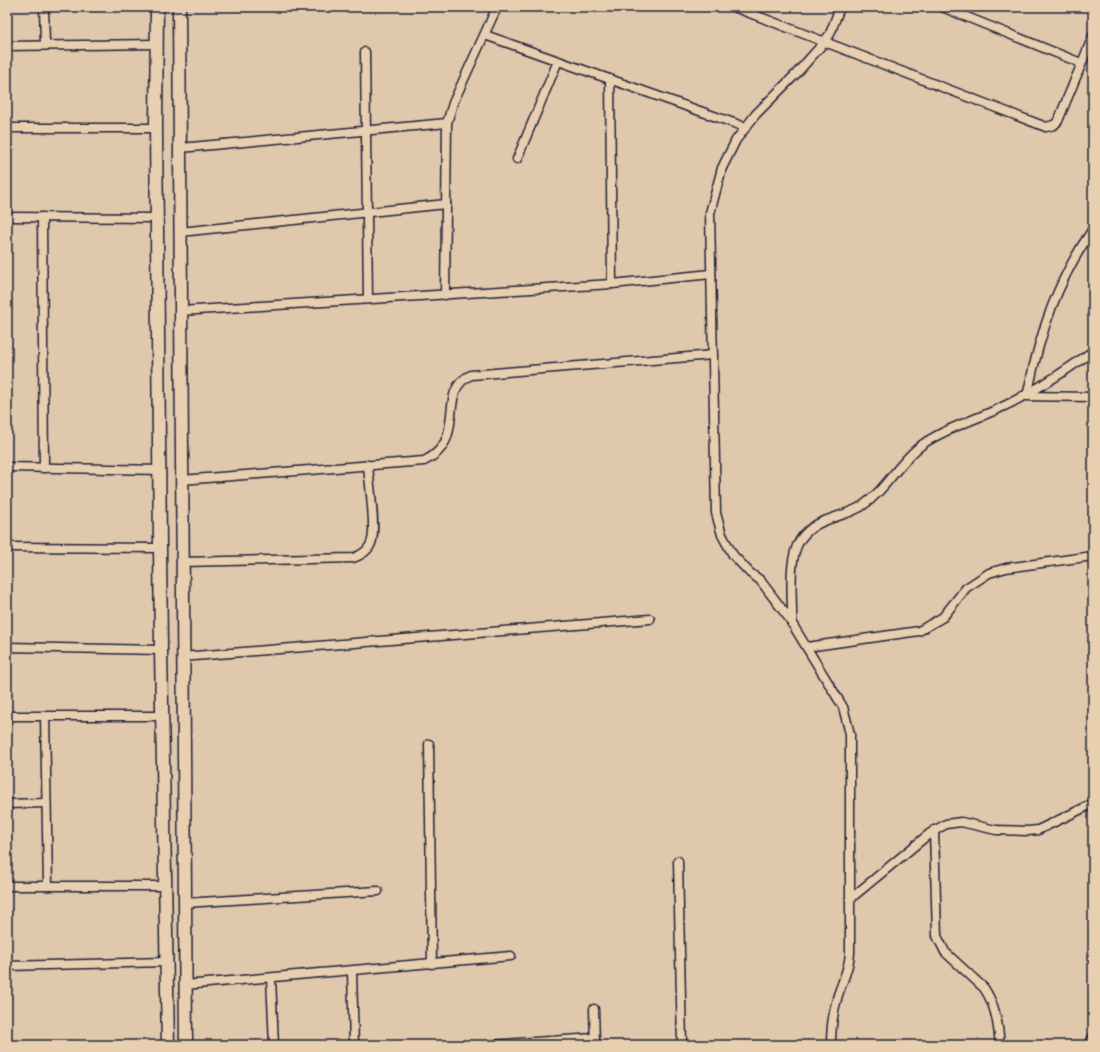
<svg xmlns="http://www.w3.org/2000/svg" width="1100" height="1052" font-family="Sriracha,sans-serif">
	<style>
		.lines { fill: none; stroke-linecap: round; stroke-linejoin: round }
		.street-casing { stroke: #22223b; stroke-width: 11 }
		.secondary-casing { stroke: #22223b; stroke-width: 15 }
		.street { stroke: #e7cfb0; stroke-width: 8 }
		.secondary { stroke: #e7cfb0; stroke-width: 12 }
	</style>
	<rect width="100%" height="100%" fill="#dfc8ab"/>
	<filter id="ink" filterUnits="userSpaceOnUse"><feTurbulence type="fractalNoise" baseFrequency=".025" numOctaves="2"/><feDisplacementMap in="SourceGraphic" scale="8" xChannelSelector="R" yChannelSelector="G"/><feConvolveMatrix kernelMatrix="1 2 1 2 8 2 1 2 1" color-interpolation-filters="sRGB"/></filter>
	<g filter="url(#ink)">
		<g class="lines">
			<defs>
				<g id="street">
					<path d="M 44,7 L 45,45"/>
					<path d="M 734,7 L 1046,127 L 1054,125 L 1058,121 L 1093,36"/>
					<path d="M 942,7 L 1081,63"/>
					<path d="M 485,35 L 745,127"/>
					<path d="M 7,46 L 157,44"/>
					<path d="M 365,52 L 368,299"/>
					<path d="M 610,79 L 612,284"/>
					<path d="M 7,128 L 156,128"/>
					<path d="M 180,148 L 447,123"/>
					<path d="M 517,159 L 558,61"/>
					<path d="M 7,217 L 157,218"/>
					<path d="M 42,217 L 44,468"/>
					<path d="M 180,232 L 446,204"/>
					<path d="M 445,295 L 447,123 L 453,103 L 497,7"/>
					<path d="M 180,311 L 612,284 L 711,274"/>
					<path d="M 1028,392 C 1040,332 1058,279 1093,229"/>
					<path d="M 1023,396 L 1093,397"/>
					<path d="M 7,467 L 160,470"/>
					<path d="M 181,480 L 424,461 C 469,441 435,391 471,375 L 713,355"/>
					<path d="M 7,547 L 161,548"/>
					<path d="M 182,562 L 353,558 C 362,555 370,550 372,540 C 376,526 369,482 368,465"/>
					<path d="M 792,624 C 793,600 787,560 800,540 C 815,517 841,519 862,506 C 887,489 899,461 923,444 C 946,428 975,420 1000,408 C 1033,393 1064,372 1093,351"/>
					<path d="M 7,647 L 161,650"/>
					<path d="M 807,647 L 919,631 L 943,617 L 966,588 L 989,573 L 1006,568 L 1093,556"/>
					<path d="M 182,657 L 650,619"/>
					<path d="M 7,716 L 163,716"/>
					<path d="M 45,716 L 48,886"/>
					<path d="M 429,744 L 432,964"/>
					<path d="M 7,804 L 46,803"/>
					<path d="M 934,830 L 937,936 L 945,952 L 984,988 C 996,1006 998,1024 1000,1045"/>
					<path d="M 678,861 L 682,1045"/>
					<path d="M 7,886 L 165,886"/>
					<path d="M 850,899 L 929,834 L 946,824 L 961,822 L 996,830 L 1028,831 L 1038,830 L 1092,804"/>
					<path d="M 184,903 L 378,891"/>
					<path d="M 7,966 L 166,962"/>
					<path d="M 352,971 L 354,1045"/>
					<path d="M 271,978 L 274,1045"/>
					<path d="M 185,985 L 511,956"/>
					<path d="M 594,1009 L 595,1045"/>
					<path d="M 489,1045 L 595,1038"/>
					<path d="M 831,1045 C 831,1028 833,1011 838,995 C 843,980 849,969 850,953 L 850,734 L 843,707 L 788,617 L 760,580 L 750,573 L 733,555 L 722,535 L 716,513 L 710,213 L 722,168 L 736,140 L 756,114 L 796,74 L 820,47 L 830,34 L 840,7"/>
					<path d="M 1089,1045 L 1093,1037"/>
				</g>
				<g id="secondary">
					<path d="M 157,7 L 156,128 L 161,650 L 168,1045"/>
					<path d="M 179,7 L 186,1045"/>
				</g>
			</defs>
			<use href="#street" class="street-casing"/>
			<use href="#secondary" class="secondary-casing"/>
			<use href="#street" class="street"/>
			<use href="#secondary" class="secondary"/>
		</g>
	</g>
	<rect width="1100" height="1052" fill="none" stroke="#e7cfb0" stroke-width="24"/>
	<rect x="12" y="12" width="1076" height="1028" fill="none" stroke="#22223b" stroke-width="1.5" filter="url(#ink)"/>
</svg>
